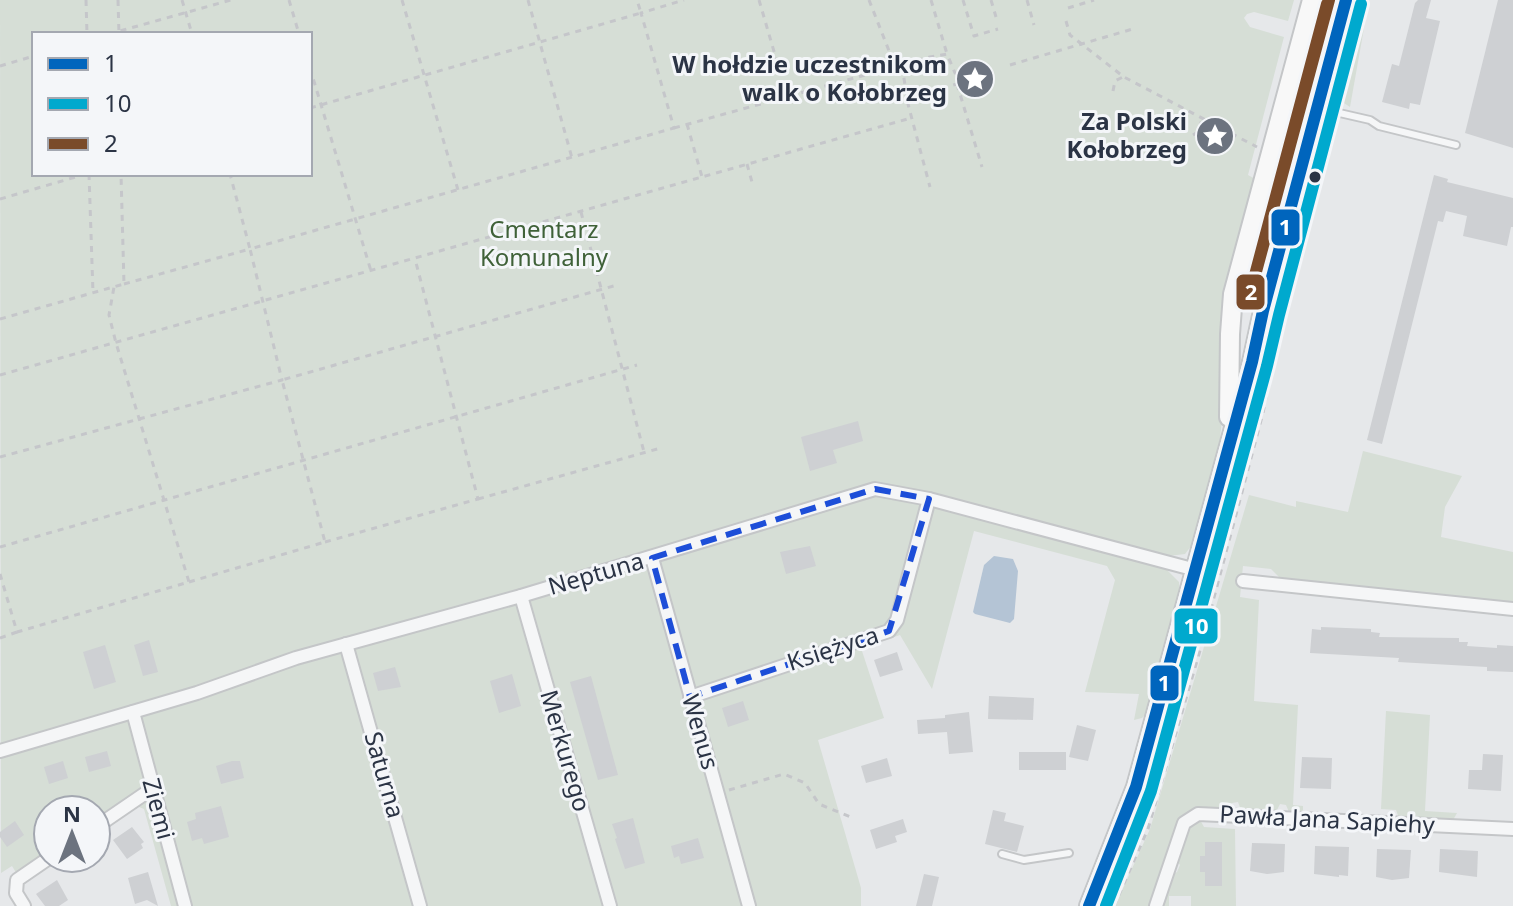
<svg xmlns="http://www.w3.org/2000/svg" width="1513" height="906" font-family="'Noto Sans',sans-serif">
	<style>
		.green { fill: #d6ded6; fill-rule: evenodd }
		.water { fill: #b4c4d5 }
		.building { fill: #ced0d3 }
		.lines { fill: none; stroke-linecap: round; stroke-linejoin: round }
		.lane-casing { stroke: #c4c6c8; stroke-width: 10 }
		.street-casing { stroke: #c4c6c8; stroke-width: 16 }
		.secondary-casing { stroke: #c4c6c8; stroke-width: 22 }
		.path { stroke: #c5c6ca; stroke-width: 3; stroke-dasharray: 6 6; stroke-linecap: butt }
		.lane { stroke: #f5f6f7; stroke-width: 6 }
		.street { stroke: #f5f6f7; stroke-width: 12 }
		.secondary { stroke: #f8f8f8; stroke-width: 18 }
		.bus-1-casing { stroke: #f4f6f9; stroke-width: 18 }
		.bus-2-casing { stroke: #f4f6f9; stroke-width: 18 }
		.bus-3-casing { stroke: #f4f6f9; stroke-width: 18 }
		.bus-1 { stroke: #0065bd; stroke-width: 12 }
		.bus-2 { stroke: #00a9ce; stroke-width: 12 }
		.bus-3 { stroke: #7a4b2a; stroke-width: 12 }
		.marked { fill: none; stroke: #1d4ed8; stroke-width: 6; stroke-dasharray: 16 10; stroke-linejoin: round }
		.bus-dot { fill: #2b3445; stroke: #f4f6f9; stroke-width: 3 }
		.labels { text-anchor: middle; stroke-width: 6; stroke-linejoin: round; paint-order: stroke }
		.poi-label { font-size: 24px; font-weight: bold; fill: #2b3445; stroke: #f4f6f9; text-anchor: end }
		.park-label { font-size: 24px; fill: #3f6138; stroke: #f4f6f9 }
		.street-label { font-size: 24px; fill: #2b3445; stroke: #f4f6f9 }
		.line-badge { stroke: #f4f6f9; stroke-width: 3 }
		.badge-label { font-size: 22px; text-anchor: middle; font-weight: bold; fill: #fff }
	</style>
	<rect width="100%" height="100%" fill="#e6e8ea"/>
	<g class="green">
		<path d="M 0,0 L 1294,0 L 1288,21 L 1254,12 L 1247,14 L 1244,18 L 1250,27 L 1284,37 L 1248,175 L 1255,179 L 1222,305 L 1220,329 L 1225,393 L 1219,447 L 1195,541 L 1185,554 L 1168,556 L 1166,569 L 1179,582 L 1180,596 L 1147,713 L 1142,718 L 1134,720 L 1139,694 L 1085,692 L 1115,580 L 1107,566 L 974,531 L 932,689 L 900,635 L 861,648 L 884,718 L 818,740 L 861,888 L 861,906 L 171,906 L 144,809 L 134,805 L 96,832 L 96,810 L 48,810 L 48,858 L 60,858 L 23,884 L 12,866 L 1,873 ZM 34,34 L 310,34 L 310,174 L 34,174 Z"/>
		<path d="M 1320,0 L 1338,0 L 1320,69 L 1303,64 Z"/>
		<path d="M 1355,0 L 1369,0 L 1350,107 L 1338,99 L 1344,75 L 1336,73 Z"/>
		<path d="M 1300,77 L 1316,82 L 1258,298 L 1248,300 L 1242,294 Z"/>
		<path d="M 1302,213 L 1305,214 L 1281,306 L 1260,413 L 1196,651 L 1187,633 L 1292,234 Z"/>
		<path d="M 1363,451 L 1462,476 L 1445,507 L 1441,537 L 1513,552 L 1513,603 L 1281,579 L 1271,569 L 1243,566 L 1240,597 L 1259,600 L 1254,701 L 1298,705 L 1293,805 L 1303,806 L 1303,810 L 1300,813 L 1289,812 L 1286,805 L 1280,804 L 1276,812 L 1241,810 L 1238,802 L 1232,803 L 1227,809 C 1206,808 1188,805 1176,826 L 1150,906 L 1115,906 L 1150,829 L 1249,495 L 1296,507 L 1296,501 L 1348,512 Z"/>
		<path d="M 1192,664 L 1145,828 L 1111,906 L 1098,906 L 1132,822 L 1176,672 L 1180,667 Z"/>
		<path d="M 1386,711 L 1430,715 L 1425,811 L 1457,813 L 1453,820 L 1399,818 L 1396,810 L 1381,809 Z"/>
		<path d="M 1200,820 L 1204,827 L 1235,829 L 1236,906 L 1191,906 L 1191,896 L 1169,896 L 1169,906 L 1162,906 L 1173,874 L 1177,872 L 1180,865 L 1177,861 L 1188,828 Z"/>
	</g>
	<path class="water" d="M 994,556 L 1013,559 L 1018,571 L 1014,619 L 1010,623 L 975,614 L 973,612 L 984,565 Z"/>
	<g class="building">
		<path d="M 1418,0 L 1431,0 L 1426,18 L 1440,21 L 1420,105 L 1410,103 L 1409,109 L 1382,102 L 1392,64 L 1399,66 L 1415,3 Z"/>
		<path d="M 1498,0 L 1513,0 L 1513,148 L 1465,133 Z"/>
		<path d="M 1434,175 L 1448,179 L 1447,182 L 1513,198 L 1513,227 L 1511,227 L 1507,246 L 1463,236 L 1467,216 L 1446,211 L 1443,222 L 1438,221 L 1382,444 L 1367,440 Z"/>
		<path d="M 858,421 L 863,441 L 833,450 L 837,463 L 810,471 L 801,437 Z"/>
		<path d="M 810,546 L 816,566 L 786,574 L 780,552 Z"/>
		<path d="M 1321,627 L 1371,629 L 1371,632 L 1380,633 L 1379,637 L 1459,638 L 1459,642 L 1468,642 L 1467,646 L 1497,648 L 1497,645 L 1513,646 L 1513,672 L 1487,671 L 1487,667 L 1398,662 L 1399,658 L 1310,653 L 1312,629 L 1321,630 Z"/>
		<path d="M 149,640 L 158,672 L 143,676 L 134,645 Z"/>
		<path d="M 105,645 L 116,682 L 94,689 L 83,652 Z"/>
		<path d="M 897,652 L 903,670 L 880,677 L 874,660 Z"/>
		<path d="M 395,667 L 401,687 L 378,691 L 373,673 Z"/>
		<path d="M 512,674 L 521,706 L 499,713 L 490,681 Z"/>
		<path d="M 591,676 L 618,775 L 598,780 L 570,682 Z"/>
		<path d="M 989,696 L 1034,698 L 1033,720 L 988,719 Z"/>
		<path d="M 743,701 L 749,720 L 728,727 L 722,708 Z"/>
		<path d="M 969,712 L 973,752 L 949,754 L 947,732 L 918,734 L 917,720 L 945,718 L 945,715 Z"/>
		<path d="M 1077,725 L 1096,730 L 1088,761 L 1069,757 Z"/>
		<path d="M 107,751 L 111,766 L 89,772 L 85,757 Z"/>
		<rect x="1019" y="752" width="47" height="18"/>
		<path d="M 1483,754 L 1503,755 L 1501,791 L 1468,789 L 1469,770 L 1482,770 Z"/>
		<path d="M 1302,757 L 1332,758 L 1331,789 L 1300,788 Z"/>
		<path d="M 887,758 L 892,776 L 866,783 L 861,766 Z"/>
		<path d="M 63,761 L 68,778 L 49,784 L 44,767 Z"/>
		<path d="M 232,761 L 240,761 L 244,778 L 221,784 L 216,766 Z"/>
		<path d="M 221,806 L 229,837 L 204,844 L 202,838 L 192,841 L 187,822 L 196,819 L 195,813 Z"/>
		<path d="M 993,810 L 1006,813 L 1004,821 L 1024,826 L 1017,852 L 985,844 Z"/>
		<path d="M 633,818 L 645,863 L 625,869 L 615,839 L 617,838 L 612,824 Z"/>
		<path d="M 903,819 L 907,832 L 895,836 L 897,842 L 876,849 L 870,830 Z"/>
		<path d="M 15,821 L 24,835 L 7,847 L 0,837 L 0,832 Z"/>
		<path d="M 132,827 L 144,842 L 141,844 L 143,848 L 127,859 L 113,840 Z"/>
		<path d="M 698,838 L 704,858 L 681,864 L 679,856 L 674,858 L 671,846 Z"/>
		<path d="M 1205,842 L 1222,842 L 1222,886 L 1205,886 L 1205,872 L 1200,872 L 1200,856 L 1205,856 Z"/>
		<path d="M 1252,843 L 1285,844 L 1284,872 L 1267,874 L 1250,871 Z"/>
		<path d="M 1315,846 L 1349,847 L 1348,876 L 1339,875 L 1339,877 L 1314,874 Z"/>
		<path d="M 1377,849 L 1411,850 L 1409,878 L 1392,880 L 1376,877 Z"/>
		<path d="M 1440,849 L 1478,851 L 1477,877 L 1439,872 Z"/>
		<path d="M 148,872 L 158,906 L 147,900 L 135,904 L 128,878 Z"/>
		<path d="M 924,874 L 939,877 L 932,906 L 916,906 Z"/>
		<path d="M 57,880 L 68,900 L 59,906 L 45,906 L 36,894 Z"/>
	</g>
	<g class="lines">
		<defs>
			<g id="lane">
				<path d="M 1322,109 L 1370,120 L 1379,126 L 1456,145"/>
				<path d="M 1002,854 L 1024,860 L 1069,853"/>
			</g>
			<g id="street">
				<path d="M 652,558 L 749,906"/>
				<path d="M 1243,581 L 1513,609"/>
				<path d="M 521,596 L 610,906"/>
				<path d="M 346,644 L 420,906"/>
				<path d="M 690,697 L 889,631 L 897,620 L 929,499"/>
				<path d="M 133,712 L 185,906"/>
				<path d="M 0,751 L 197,693 L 296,658 L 521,596 L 875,489 L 929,499 L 1196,570"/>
				<path d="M 96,827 L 153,788"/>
				<path d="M 24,906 L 16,893 L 17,880 L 49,858"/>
				<path d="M 1156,906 L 1184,823 L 1198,814 L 1513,829"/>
			</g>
			<g id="secondary">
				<path d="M 1229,417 L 1230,334 L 1233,294 L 1312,0"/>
				<path d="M 1089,906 L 1136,787 L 1252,362 L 1263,311 L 1346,0"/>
			</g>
		</defs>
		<use href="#lane" class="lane-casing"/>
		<use href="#street" class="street-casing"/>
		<use href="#secondary" class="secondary-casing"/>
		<g class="path">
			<path d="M 86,0 L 87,34"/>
			<path d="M 118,0 L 119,34"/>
			<path d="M 182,0 L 192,34"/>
			<path d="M 289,0 L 299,34"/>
			<path d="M 402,0 L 458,190"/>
			<path d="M 528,0 L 572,158"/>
			<path d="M 759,0 L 787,96"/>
			<path d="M 869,0 L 895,66"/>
			<path d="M 931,0 L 947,54"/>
			<path d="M 963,0 L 974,36 L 998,29"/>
			<path d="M 991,0 L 996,17"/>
			<path d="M 1027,0 L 1034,25"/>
			<path d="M 1068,8 L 1094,0"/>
			<path d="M 1066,21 L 1070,35 L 1124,77 L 1257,147"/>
			<path d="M 109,34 L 231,0"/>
			<path d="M 1010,65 L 1136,28"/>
			<path d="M 0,66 L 34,56"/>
			<path d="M 902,66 L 908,104 L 930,187"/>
			<path d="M 310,68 L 371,271"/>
			<path d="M 957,84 L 982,167"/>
			<path d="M 1113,91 L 1115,81 L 1123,77"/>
			<path d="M 907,98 L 957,84 L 961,75 L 982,68"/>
			<path d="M 310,108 L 641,13 L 637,0"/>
			<path d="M 687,124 L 702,177"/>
			<path d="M 674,128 L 930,57 L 947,54 L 955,73 L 961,75"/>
			<path d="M 1193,135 L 1201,130 L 1201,120"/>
			<path d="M 747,164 L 752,182"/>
			<path d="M 89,174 L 93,293"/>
			<path d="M 1313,192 L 1334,123"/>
			<path d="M 0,199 L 86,174"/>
			<path d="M 581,212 L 644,452"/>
			<path d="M 1309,212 L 1326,150"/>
			<path d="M 124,284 L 250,249 L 230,174"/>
			<path d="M 0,319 L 124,284 L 121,174"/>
			<path d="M 0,375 L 911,118"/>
			<path d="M 0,457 L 282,380 L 250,249 L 674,128 L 641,13 L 684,0"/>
			<path d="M 478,499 L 661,448"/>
			<path d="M 325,542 L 478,499 L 415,259"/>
			<path d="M 0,547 L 637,365"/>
			<path d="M 0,574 L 17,632 L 189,582 L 116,343 L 109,315 L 114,287"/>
			<path d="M 189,582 L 325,542 L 282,380 L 617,285"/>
			<path d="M 0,638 L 17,632"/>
			<path d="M 729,790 L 784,774 L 805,783 L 819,804 L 853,818"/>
			<path d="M 1112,906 C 1158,807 1184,700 1212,595 C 1234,510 1257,427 1275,342"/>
			<path d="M 1114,906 L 1148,829 L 1199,654 L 1263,413 L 1284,306 L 1308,211"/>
		</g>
		<use href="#lane" class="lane"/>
		<use href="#street" class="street"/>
		<use href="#secondary" class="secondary"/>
		<defs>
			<path id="bus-1" d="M 1089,906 L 1136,787 L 1252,362 L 1263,311 L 1346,0"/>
			<path id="bus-2" d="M 1106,906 L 1151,791 L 1267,366 L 1279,315 L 1361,4"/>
			<path id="bus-3" d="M 1327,4 L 1250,294 L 1329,0"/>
		</defs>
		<use href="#bus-1" class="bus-1-casing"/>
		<use href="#bus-2" class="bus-2-casing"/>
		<use href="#bus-3" class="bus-3-casing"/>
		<use href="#bus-1" class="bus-1"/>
		<use href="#bus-2" class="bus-2"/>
		<use href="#bus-3" class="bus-3"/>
	</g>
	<path class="marked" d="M 875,489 L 929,499 L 889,631 L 690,697 L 652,558 Z"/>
	<defs>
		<symbol id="sight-disc" viewBox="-11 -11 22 22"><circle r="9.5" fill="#6c737f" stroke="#f4f6f9"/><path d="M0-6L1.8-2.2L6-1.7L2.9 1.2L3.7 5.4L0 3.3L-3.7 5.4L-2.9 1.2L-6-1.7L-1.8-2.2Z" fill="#fff"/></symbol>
	</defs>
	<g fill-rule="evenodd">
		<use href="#sight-disc" x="953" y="57" width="44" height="44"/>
		<use href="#sight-disc" x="1193" y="114" width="44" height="44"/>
	</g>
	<circle class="bus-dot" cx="1315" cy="177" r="7"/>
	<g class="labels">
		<g class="poi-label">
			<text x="947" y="73">W hołdzie uczestnikom<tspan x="947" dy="28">walk o Kołobrzeg</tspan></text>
			<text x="1187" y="130">Za Polski<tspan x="1187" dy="28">Kołobrzeg</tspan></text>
		</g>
		<g class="park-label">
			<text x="544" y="238">Cmentarz<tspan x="544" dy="28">Komunalny</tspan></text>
		</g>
		<g class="street-label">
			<text transform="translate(596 574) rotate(-16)" y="8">Neptuna</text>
			<text transform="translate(833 649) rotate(-18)" y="8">Księżyca</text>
			<text transform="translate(700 732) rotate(74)" y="8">Wenus</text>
			<text transform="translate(565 751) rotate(74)" y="8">Merkurego</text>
			<text transform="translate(384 775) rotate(74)" y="8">Saturna</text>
			<text transform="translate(158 809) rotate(75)" y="8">Ziemi</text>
			<text transform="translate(1327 820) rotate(3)" y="8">Pawła Jana Sapiehy</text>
		</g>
	</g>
	<g class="line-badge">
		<rect x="1270" y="208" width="31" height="39" rx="8" fill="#0065bd"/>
		<rect x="1235" y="273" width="31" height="38" rx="8" fill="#7a4b2a"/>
		<rect x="1173" y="607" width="46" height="38" rx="8" fill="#00a9ce"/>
		<rect x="1149" y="664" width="31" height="38" rx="8" fill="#0065bd"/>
	</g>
	<g class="badge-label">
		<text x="1285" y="235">1</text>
		<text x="1251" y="300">2</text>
		<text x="1196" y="634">10</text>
		<text x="1164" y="691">1</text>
	</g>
	<rect x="32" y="32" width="280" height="144" fill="#f4f6f9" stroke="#a4a8b1" stroke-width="2"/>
	<rect x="48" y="58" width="40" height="12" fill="#0065bd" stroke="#a4a8b1" stroke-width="2"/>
	<text x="104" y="72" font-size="24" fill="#2b3445">1</text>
	<rect x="48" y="98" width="40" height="12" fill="#00a9ce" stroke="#a4a8b1" stroke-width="2"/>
	<text x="104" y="112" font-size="24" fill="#2b3445">10</text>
	<rect x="48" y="138" width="40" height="12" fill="#7a4b2a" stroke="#a4a8b1" stroke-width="2"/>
	<text x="104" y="152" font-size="24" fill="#2b3445">2</text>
	<g transform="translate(72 834)"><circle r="38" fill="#f4f6f9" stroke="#a4a8b1" stroke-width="2"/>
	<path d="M0-6L14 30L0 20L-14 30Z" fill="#6c737f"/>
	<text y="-12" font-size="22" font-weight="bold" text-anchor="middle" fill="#2b3445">N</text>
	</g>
</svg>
